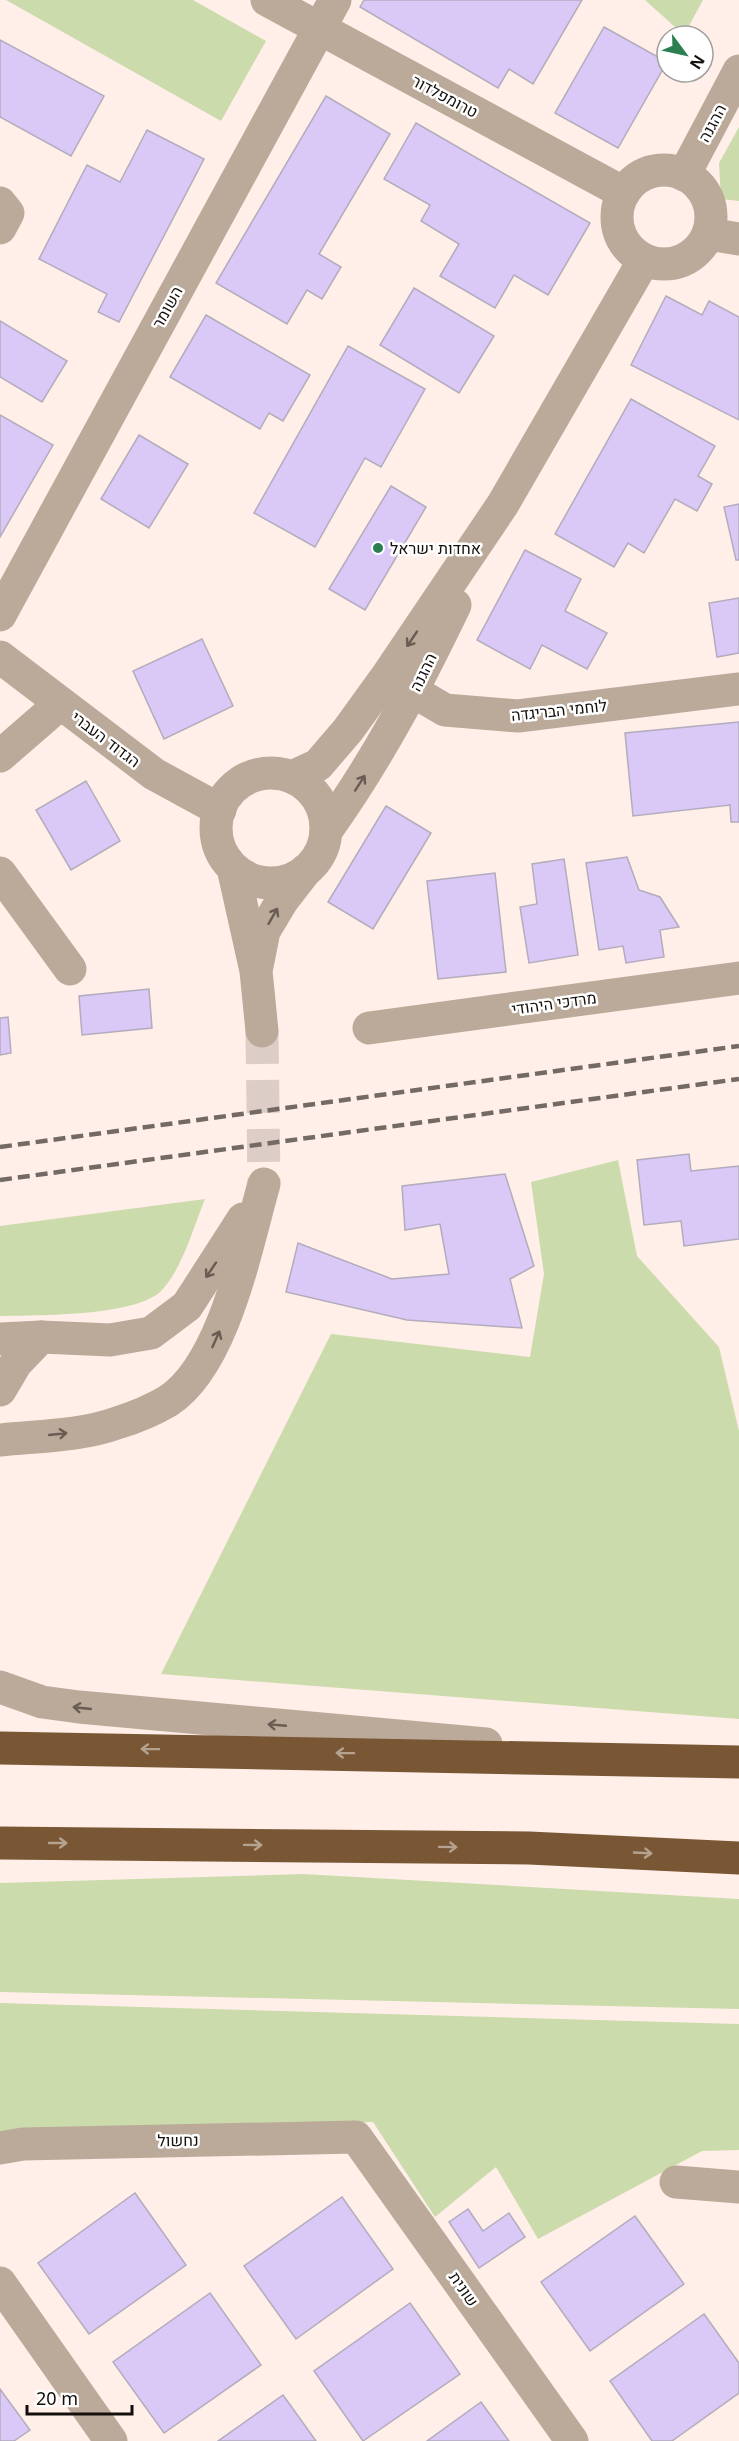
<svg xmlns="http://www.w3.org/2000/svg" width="739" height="2441" font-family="'Noto Sans',Heebo,sans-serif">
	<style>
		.green { fill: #cbdbac }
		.building { fill: #dac8f6; stroke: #b2acbc; stroke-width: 1.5 }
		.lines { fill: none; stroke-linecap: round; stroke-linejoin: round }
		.minor-tunnel { stroke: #dccdc7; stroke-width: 33; stroke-dasharray: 33 16; stroke-linecap: butt }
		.minor { stroke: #bbaa9a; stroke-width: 33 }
		.highway { stroke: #795735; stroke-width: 33 }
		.rail { stroke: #736965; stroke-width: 4.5; stroke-dasharray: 12 6; stroke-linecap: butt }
		.oneway { stroke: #685c53 }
		.oneway2 { stroke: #b5a390 }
		.poi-dot { fill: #2b7f51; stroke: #fff; stroke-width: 2 }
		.labels { text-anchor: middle; stroke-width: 5; stroke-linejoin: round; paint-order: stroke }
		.street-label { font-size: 16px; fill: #150f0c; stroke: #fff }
		.poi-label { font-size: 16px; fill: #150f0c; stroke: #fff; text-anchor: start }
	</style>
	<rect width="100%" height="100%" fill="#ffefe8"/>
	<g class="green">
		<path d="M 6,0 L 193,0 L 266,41 L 221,121 Z"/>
		<path d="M 645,0 L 703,0 L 684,35 Z"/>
		<path d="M 739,127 L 739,201 L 721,199 L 719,163 Z"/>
		<path d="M 618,1160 L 637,1256 L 719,1347 L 739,1431 L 739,1719 L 161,1674 L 331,1334 L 530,1357 L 544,1274 L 531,1182 Z"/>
		<path d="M 205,1199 C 193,1228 183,1267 162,1290 C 137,1317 36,1315 0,1316 L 0,1226 Z"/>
		<path d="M 303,1874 L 739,1899 L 739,2009 L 0,1992 L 0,1883 Z"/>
		<path d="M 0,2003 L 739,2024 L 739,2150 L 702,2151 L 538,2239 L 496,2167 L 435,2217 L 373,2122 L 0,2133 Z"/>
	</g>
	<g class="building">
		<path d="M 364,0 L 582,0 L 533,84 L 509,69 L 498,88 L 360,7 Z"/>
		<path d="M 604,27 L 667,62 L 618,148 L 555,113 Z"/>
		<path d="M 0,40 L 104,96 L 71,156 L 0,117 Z"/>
		<path d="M 326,96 L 390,134 L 319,254 L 341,267 L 322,299 L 307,290 L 287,324 L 216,283 Z"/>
		<path d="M 416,123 L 590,223 L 548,295 L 514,275 L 495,308 L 440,276 L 459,244 L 421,221 L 430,205 L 384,179 Z"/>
		<path d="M 147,130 L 204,159 L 119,322 L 98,312 L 107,294 L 39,259 L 87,165 L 120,182 Z"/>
		<path d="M 414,288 L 494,336 L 459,393 L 380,345 Z"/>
		<path d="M 666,296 L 702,315 L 709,301 L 739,317 L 739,420 L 631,365 Z"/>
		<path d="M 206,315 L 310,375 L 283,421 L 269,413 L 260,429 L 170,377 Z"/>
		<path d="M 0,321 L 67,361 L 42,402 L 0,377 Z"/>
		<path d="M 348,346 L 425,389 L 381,467 L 365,458 L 315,547 L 254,513 Z"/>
		<path d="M 631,399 L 715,446 L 698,476 L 712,484 L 697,511 L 675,499 L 644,553 L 628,543 L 614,567 L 555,534 Z"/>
		<path d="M 0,415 L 53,445 L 0,537 Z"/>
		<path d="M 139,435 L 188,464 L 149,528 L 101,499 Z"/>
		<path d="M 391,486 L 426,507 L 365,610 L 329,589 Z"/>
		<path d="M 739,504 L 739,560 L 736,560 L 724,507 Z"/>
		<path d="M 525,550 L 581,579 L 565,611 L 607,633 L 587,669 L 542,645 L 530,669 L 477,640 Z"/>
		<path d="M 739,598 L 739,653 L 717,657 L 709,603 Z"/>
		<path d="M 202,639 L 233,706 L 164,739 L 133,671 Z"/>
		<path d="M 739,722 L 739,822 L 731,822 L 730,805 L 633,816 L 625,733 Z"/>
		<path d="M 86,781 L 120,841 L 71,870 L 36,810 Z"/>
		<path d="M 386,806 L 431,833 L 373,929 L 328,902 Z"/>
		<path d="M 627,857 L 639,890 L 660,897 L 679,927 L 660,930 L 664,957 L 626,963 L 623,946 L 599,950 L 586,863 Z"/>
		<path d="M 564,859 L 578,955 L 529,963 L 520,907 L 537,904 L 532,864 Z"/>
		<path d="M 495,873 L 506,972 L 438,979 L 427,881 Z"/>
		<path d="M 149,989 L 152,1028 L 82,1035 L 79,996 Z"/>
		<path d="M 8,1017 L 11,1053 L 0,1055 L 0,1018 Z"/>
		<path d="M 689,1154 L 691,1171 L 739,1166 L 739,1239 L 684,1246 L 681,1221 L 644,1225 L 637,1160 Z"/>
		<path d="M 505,1174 L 534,1266 L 510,1279 L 522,1328 L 407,1320 L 286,1292 L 298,1243 L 392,1279 L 449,1274 L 440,1224 L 405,1230 L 402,1186 Z"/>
		<path d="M 135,2193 L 186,2265 L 89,2334 L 38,2263 Z"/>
		<path d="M 342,2197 L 393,2269 L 296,2339 L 244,2266 Z"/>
		<path d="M 468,2209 L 483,2231 L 509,2213 L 525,2237 L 479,2268 L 449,2222 Z"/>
		<path d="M 635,2216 L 684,2284 L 590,2351 L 541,2282 Z"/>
		<path d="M 210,2293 L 261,2365 L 164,2433 L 113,2362 Z"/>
		<path d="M 410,2303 L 460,2374 L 363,2441 L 314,2371 Z"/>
		<path d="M 704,2314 L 739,2363 L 739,2393 L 672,2441 L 652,2441 L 610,2381 Z"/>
		<path d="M 0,2389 L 30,2430 L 14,2441 L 0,2441 Z"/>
		<path d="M 283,2395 L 316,2441 L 218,2441 Z"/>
		<path d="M 481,2402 L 509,2441 L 427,2441 Z"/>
	</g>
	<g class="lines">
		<path class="minor-tunnel" d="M 262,1031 L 264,1184"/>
		<g class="minor">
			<path d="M 267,0 L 624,193"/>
			<circle cx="664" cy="217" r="47"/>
			<path d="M 684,175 L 739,71"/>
			<path d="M 0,203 L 8,213 L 0,228"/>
			<path d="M 708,234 L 739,239"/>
			<path d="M 0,615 L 335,0"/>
			<path d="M 0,657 L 154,774 L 220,810"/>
			<path d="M 394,680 L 445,710 L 518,716 L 739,689"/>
			<path d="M 0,756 L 60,704"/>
			<circle cx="271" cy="828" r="55"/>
			<path d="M 292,777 L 318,765 L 348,730 L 387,676 L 503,504 L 644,260"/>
			<path d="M 326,831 C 377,760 417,684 455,605"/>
			<path d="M 233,868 L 256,971 L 262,1031"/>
			<path d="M 0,873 L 70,969"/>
			<path d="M 257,966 L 264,931 L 282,901 L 306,870"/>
			<path d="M 369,1028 L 739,978"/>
			<path d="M 0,1339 L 41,1337 L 110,1340 L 151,1333 L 187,1306 L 243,1219"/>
			<path d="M 0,1390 L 16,1363 L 41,1337"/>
			<path d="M 0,1440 C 38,1436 81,1436 117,1423 C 133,1418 153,1410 168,1401 C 224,1365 246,1247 264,1184"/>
			<path d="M 0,1687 L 42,1702 L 79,1707 L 486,1744"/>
			<path d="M 0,2148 L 23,2144 L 356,2137 L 572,2441"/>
			<path d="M 676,2182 L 739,2187"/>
			<path d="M 0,2283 L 111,2441"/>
		</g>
		<g class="highway">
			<path d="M 0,1748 L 739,1762"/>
			<path d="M 0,1843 L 529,1848 L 739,1858"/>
		</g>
		<g class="rail">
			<path d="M 0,1147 L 739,1046"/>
			<path d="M 0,1180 L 739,1079"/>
		</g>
	</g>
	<defs><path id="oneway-shaft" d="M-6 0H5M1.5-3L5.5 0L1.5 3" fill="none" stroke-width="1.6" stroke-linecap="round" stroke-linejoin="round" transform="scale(1.5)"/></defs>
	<g class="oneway">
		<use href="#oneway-shaft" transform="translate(412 639) rotate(124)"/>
		<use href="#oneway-shaft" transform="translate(360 783) rotate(-57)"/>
		<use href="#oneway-shaft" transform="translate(273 916) rotate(-60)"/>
		<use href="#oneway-shaft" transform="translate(211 1270) rotate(124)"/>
		<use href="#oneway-shaft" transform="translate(216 1339) rotate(-66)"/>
		<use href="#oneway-shaft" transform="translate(58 1434) rotate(-6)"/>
		<use href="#oneway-shaft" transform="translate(82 1708) rotate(-174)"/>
		<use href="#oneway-shaft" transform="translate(277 1725) rotate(-175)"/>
	</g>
	<g class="oneway2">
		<use href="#oneway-shaft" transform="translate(150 1749) rotate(-179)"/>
		<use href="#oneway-shaft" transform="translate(345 1753) rotate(-179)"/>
		<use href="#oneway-shaft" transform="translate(58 1843)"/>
		<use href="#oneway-shaft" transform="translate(253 1845) rotate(1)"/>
		<use href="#oneway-shaft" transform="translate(448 1847) rotate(1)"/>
		<use href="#oneway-shaft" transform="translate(643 1853) rotate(3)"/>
	</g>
	<circle class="poi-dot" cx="378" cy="548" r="6"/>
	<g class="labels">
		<g class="street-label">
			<text transform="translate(445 96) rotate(28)" y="6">טרומפלדור</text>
			<text transform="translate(712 123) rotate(-62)" y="6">ההגנה</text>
			<text transform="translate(167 307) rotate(-61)" y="6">השומר</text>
			<text transform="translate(423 672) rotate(-64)" y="6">ההגנה</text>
			<text transform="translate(559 710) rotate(-6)" y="6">לוחמי הבריגדה</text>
			<text transform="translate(106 739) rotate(37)" y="6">הגדוד העברי</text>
			<text transform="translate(554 1003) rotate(-8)" y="6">מרדכי היהודי</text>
			<text transform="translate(178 2140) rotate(-1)" y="6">נחשול</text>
			<text transform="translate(464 2289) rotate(55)" y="6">שונית</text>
		</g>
		<g class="poi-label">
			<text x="390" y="554">אחדות ישראל</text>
		</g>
	</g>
	<g transform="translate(685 54) rotate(123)"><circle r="28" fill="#ffffff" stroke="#a19f9e" stroke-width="1.5"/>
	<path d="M0-4.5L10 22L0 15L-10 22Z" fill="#2b7f51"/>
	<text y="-9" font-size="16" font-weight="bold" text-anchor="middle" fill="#150f0c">N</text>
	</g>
	<path d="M27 2405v9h105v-9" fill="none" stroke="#150f0c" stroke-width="3"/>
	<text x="36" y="2405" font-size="18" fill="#150f0c" stroke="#ffffff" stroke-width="4.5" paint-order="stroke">20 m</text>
</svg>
